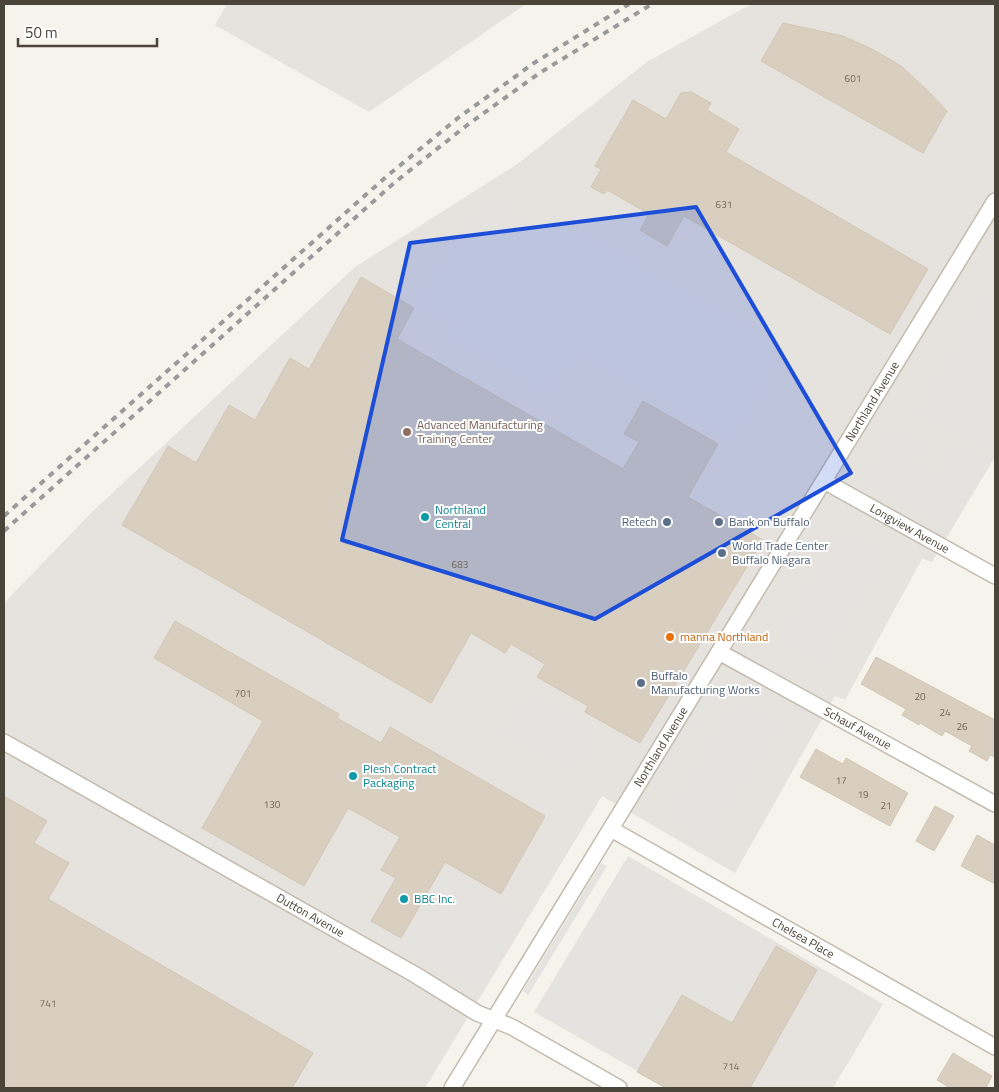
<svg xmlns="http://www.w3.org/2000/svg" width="999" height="1092" font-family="'Titillium Web',sans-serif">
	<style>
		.industrial { fill: #e6e2dd }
		.parking { fill: #e5e3e0 }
		.building { fill: #d8cfc1; stroke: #d3c7b4 }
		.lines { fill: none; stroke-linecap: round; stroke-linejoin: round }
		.street-casing { stroke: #c2bbae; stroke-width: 18 }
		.street { stroke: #fff; stroke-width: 15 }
		.rail { stroke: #9a9a9a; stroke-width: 4; stroke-dasharray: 6 6; stroke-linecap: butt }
		.marked { fill: #1d4ed8; fill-opacity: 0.2; stroke: #1d4ed8; stroke-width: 4; stroke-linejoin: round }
		.education-dot { fill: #8d6e63; stroke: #fff; stroke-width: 2 }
		.culture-dot { fill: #0f9aa8; stroke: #fff; stroke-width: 2 }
		.service-dot { fill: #5c6f8a; stroke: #fff; stroke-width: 2 }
		.food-dot { fill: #e8710a; stroke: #fff; stroke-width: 2 }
		.labels { text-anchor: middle; stroke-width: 4; stroke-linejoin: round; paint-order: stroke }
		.number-label { font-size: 10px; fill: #6e675b }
		.street-label { font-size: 12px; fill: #4b4439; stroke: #fff }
		.education-label { font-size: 12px; fill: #785e54; stroke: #fff; text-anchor: start }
		.culture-label { font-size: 12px; fill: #0d838f; stroke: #fff; text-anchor: start }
		.service-label { font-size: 12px; fill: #4e5e75; stroke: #fff; text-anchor: start }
		.food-label { font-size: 12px; fill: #c56008; stroke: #fff; text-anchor: start }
	</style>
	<rect width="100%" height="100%" fill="#f6f3ec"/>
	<g class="industrial">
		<path d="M 227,4 L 526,4 L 369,112 L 215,25 Z"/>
		<path d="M 753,4 L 995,4 L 995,457 L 932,562 L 922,559 L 845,700 L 835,696 L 735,873 L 602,796 L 425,1088 L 4,1088 L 4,603 L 92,512 L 355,267 L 516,165 L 647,62 L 740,10 Z"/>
		<path d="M 628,856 L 883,1004 L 833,1088 L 667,1088 L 534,1012 Z"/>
	</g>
	<g class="parking">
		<path d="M 484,194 L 543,227 L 549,217 L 782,349 L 732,438 L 583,354 L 557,373 L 547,391 L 449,335 L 456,323 L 422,304 Z"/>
		<path d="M 995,275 L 995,457 L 917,412 Z"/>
		<path d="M 892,429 L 924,446 L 914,463 L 937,477 L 956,443 L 988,461 L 950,528 L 864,479 Z"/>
		<path d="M 814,516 L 819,519 L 751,630 L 746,627 Z"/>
		<path d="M 843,530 L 885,555 L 819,665 L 777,640 Z"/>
		<path d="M 709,686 L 715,690 L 645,804 L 639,801 Z"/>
		<path d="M 527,690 L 597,730 L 572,774 L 502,734 Z"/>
		<path d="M 737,700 L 778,725 L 707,843 L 665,818 Z"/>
		<path d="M 625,861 L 770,945 L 728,1018 L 677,989 L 633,1066 L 538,1012 Z"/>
		<path d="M 601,863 L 607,866 L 528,995 L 523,991 Z"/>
		<path d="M 445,867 L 524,913 L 479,991 L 400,945 Z"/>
	</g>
	<g class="building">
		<path d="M 783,23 L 843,36 L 874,50 L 901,66 L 928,91 L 947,111 L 923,153 L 761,61 Z"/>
		<path d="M 691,92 L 711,103 L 707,110 L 739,129 L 726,152 L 928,269 L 890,334 L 684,216 L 667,246 L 640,230 L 649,214 L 607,190 L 604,194 L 591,187 L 601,169 L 595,166 L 633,100 L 666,119 L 681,93 Z"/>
		<path d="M 361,277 L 414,308 L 397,339 L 623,469 L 639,442 L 624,434 L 643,401 L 718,444 L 688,497 L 763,540 L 640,743 L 585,712 L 588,706 L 537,677 L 545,664 L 511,644 L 505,653 L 471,633 L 431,703 L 122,525 L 168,446 L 196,463 L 229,405 L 255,420 L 290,358 L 309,369 Z"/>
		<path d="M 175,621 L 339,714 L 337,718 L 381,743 L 390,727 L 545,816 L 501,894 L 445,862 L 401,938 L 371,921 L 396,878 L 381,870 L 400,837 L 348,808 L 304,886 L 202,828 L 263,721 L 154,658 Z"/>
		<path d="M 876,657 L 995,720 L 995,757 L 990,755 L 987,761 L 969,751 L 972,746 L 945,731 L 942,736 L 920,723 L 919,725 L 902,715 L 906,709 L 861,684 Z"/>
		<path d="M 816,749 L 843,764 L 846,758 L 908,793 L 890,826 L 800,777 Z"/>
		<path d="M 4,796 L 47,821 L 34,843 L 69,863 L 48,899 L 313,1053 L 292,1088 L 4,1088 Z"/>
		<path d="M 935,806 L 954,816 L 934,851 L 916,841 Z"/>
		<path d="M 977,835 L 995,845 L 995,884 L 961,866 Z"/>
		<path d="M 776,946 L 817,970 L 750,1088 L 666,1088 L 637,1072 L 682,995 L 732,1023 Z"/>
		<path d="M 953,1053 L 992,1076 L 986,1088 L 950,1088 L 937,1080 Z"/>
	</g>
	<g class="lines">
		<defs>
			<g id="street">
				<path id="s1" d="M 824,481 L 995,576"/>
				<path id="s2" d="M 719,652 L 995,804"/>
				<path id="s3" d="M 4,742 L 414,974 L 477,1013 L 512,1027 L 619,1088"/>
				<path id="s4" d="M 611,829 L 995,1047"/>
				<path id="s5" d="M 452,1088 L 995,201"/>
			</g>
		</defs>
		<use href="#street" class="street-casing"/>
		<use href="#street" class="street"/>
		<g class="rail">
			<path d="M 4,516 L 387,176 L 458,118 L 534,63 L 629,4"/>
			<path d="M 4,531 L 394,183 L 466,126 L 538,74 L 652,4"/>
		</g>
	</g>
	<path class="marked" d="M 696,207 L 851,473 L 595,619 L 342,540 L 410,243 Z"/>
	<circle class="education-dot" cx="407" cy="432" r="5"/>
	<g class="culture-dot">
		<circle cx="425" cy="517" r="5"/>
		<circle cx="353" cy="776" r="5"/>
		<circle cx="404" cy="899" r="5"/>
	</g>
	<g class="service-dot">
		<circle cx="667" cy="522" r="5"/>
		<circle cx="719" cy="522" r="5"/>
		<circle cx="722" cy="553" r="5"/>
		<circle cx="641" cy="683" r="5"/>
	</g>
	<circle class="food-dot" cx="670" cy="637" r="5"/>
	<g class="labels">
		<g class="number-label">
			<text x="853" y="82">601</text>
			<text x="724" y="208">631</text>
			<text x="460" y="568">683</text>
			<text x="243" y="697">701</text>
			<text x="920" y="700">20</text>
			<text x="945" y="716">24</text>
			<text x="962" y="730">26</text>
			<text x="841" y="784">17</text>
			<text x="863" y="798">19</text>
			<text x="272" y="808">130</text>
			<text x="886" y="809">21</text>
			<text x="48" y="1007">741</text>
			<text x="731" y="1070">714</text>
		</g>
		<g class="street-label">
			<text dy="4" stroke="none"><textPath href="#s5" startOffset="805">Northland Avenue</textPath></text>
			<text dy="4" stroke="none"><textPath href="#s1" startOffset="98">Longview Avenue</textPath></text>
			<text dy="4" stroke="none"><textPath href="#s2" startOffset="158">Schauf Avenue</textPath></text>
			<text dy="4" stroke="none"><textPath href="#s5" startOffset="400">Northland Avenue</textPath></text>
			<text dy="4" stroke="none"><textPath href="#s3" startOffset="352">Dutton Avenue</textPath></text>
			<text dy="4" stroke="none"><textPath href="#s4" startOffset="221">Chelsea Place</textPath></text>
		</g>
		<g class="education-label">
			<text x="417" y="429">Advanced Manufacturing<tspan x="417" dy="14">Training Center</tspan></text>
		</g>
		<g class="culture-label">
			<text x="435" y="514">Northland<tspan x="435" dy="14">Central</tspan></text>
			<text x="363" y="773">Plesh Contract<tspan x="363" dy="14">Packaging</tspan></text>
			<text x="414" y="903">BBC Inc.</text>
		</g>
		<g class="service-label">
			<text x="657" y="526" text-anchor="end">Retech</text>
			<text x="729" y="526">Bank on Buffalo</text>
			<text x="732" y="550">World Trade Center<tspan x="732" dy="14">Buffalo Niagara</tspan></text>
			<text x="651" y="680">Buffalo<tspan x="651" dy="14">Manufacturing Works</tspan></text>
		</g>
		<g class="food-label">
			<text x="680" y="641">manna Northland</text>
		</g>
	</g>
	<rect width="999" height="1092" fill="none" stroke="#4b4439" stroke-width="10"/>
	<path d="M18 38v8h139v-8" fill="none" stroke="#4b4439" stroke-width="2.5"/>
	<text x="25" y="38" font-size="15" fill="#4b4439" stroke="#ffffff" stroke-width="4" paint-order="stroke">50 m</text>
</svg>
